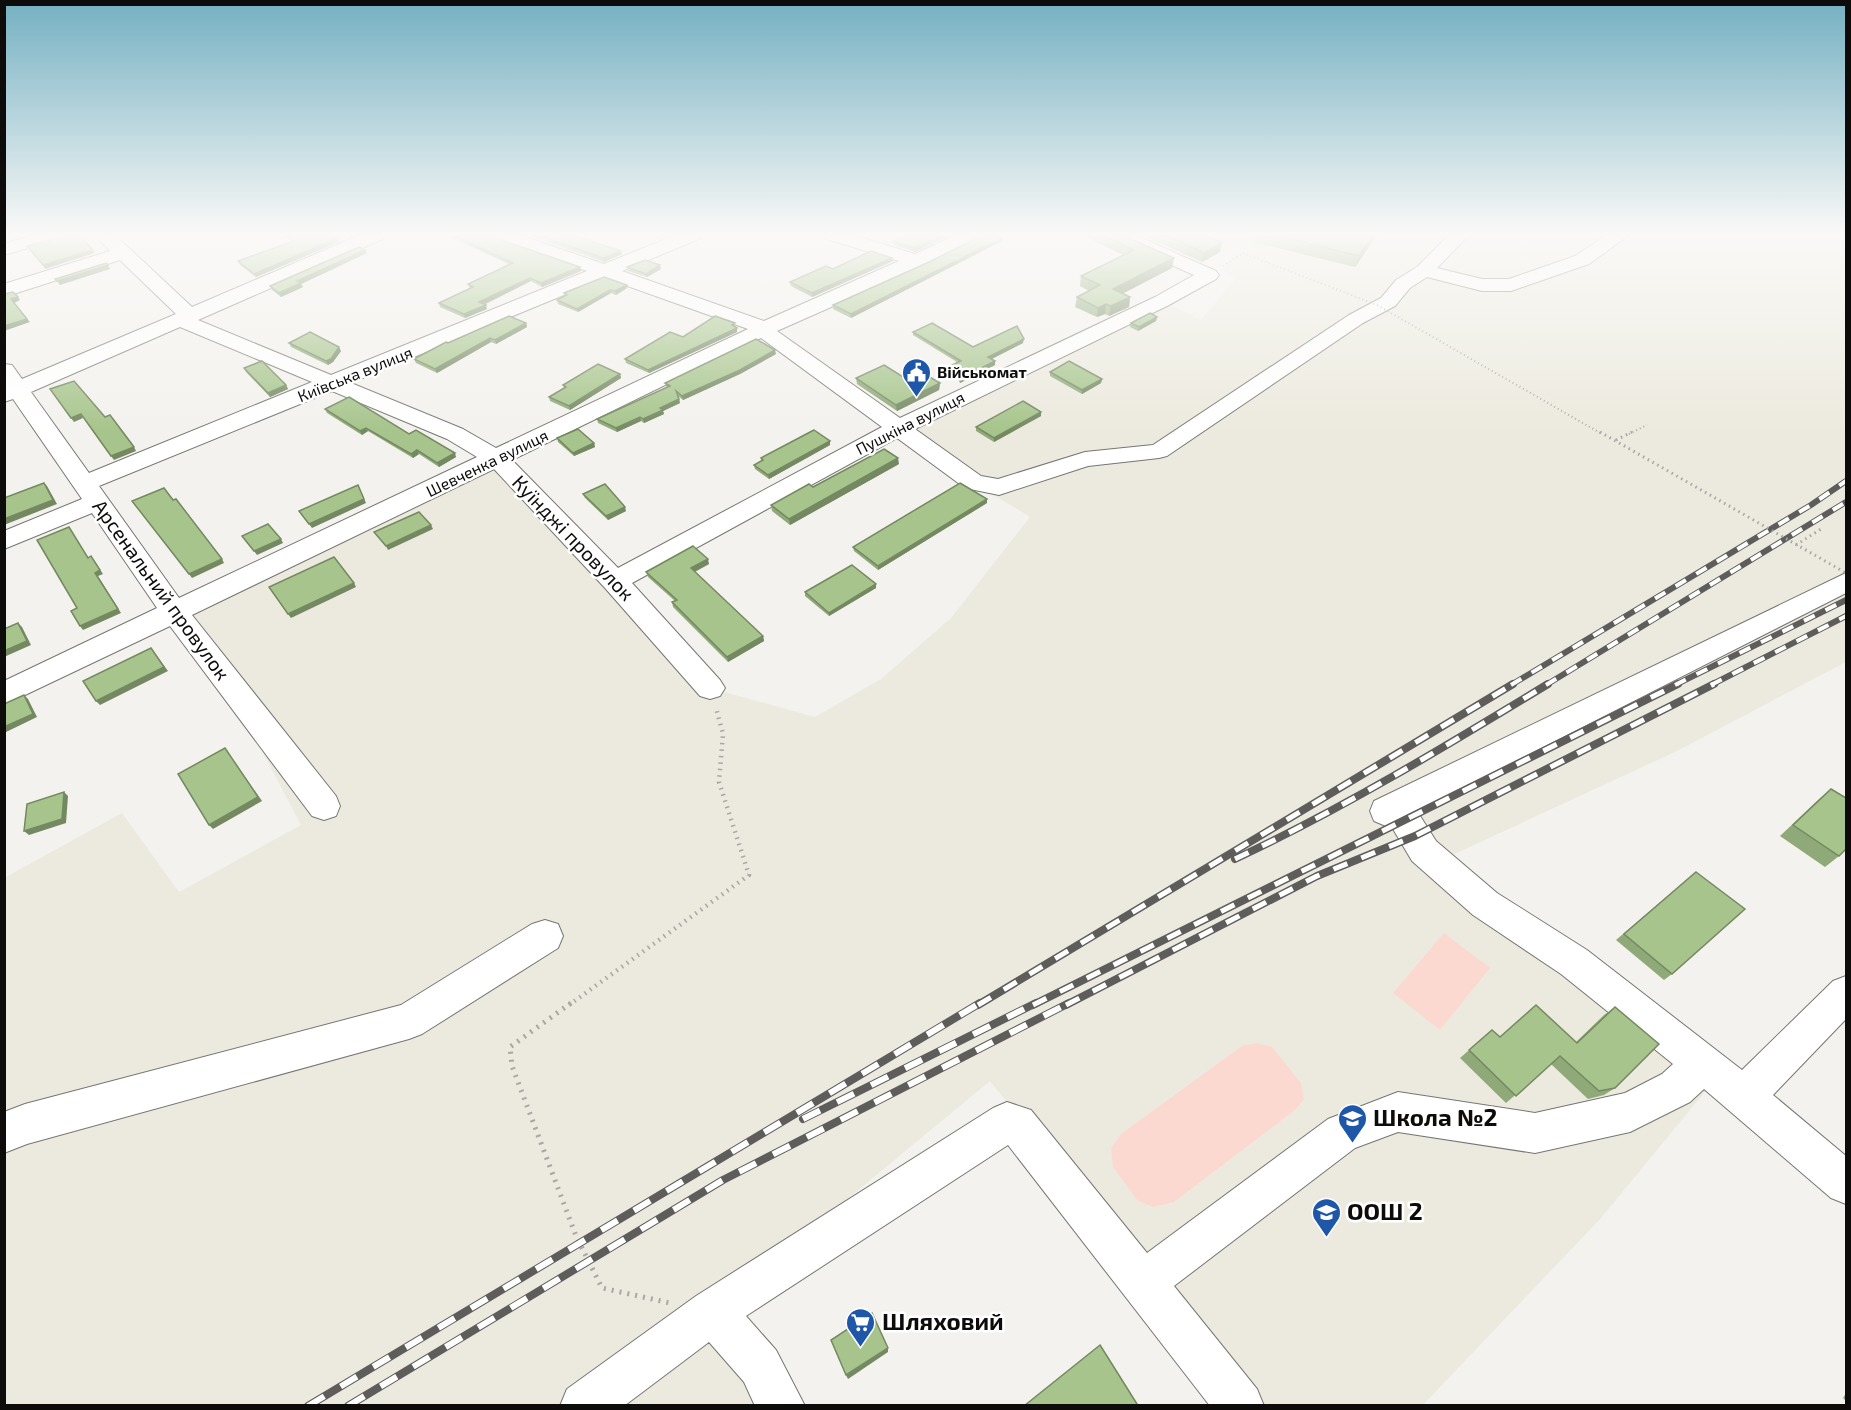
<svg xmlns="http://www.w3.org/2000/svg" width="1851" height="1410" font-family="'Exo 2',sans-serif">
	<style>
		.built { fill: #eceade }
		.green { fill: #fcd9d0 }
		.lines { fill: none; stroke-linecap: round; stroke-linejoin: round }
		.minor-casing { stroke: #767672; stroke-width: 2 }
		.path-far3 { stroke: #a8a7a4; stroke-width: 2; stroke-dasharray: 1 3; stroke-linecap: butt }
		.path-far2 { stroke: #a8a7a4; stroke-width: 3; stroke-dasharray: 1.5 4; stroke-linecap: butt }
		.path-far1 { stroke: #a8a7a4; stroke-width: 4.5; stroke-dasharray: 1.5 5; stroke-linecap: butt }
		.path { stroke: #a8a7a4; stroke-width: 5; stroke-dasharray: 2 6; stroke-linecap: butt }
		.minor { fill: #fff; fill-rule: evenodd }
		.rail-far2-casing { stroke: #5e5d5b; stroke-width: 6 }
		.rail-far1-casing { stroke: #5e5d5b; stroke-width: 8 }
		.rail-casing { stroke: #5e5d5b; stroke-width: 8 }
		.rail-far2 { stroke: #fff; stroke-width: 4; stroke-dasharray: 12; stroke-linecap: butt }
		.rail-far1 { stroke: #fff; stroke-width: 5; stroke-dasharray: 15; stroke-linecap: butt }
		.rail { stroke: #fff; stroke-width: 6; stroke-dasharray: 19; stroke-linecap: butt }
		.path-bridge-far1 { stroke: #a8a7a4; stroke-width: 2; stroke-dasharray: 1 3; stroke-linecap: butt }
		.path-bridge { stroke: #a8a7a4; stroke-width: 3; stroke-dasharray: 1.5 4; stroke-linecap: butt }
		.wall { fill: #8fa978 }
		.shaded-wall { fill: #748961 }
		.building { fill: #a6c48b; stroke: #748961; stroke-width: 1.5 }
		.labels { text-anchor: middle; stroke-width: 5; stroke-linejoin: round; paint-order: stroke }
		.far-poi-label { font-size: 16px; font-weight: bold; fill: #0d0c0b; stroke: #fff; text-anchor: start }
		.far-street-label { font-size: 16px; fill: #0d0c0b; stroke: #fff }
		.street-label { font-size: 20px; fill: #0d0c0b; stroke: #fff }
		.near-poi-label { font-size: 24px; font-weight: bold; fill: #0d0c0b; stroke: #fff; text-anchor: start }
	</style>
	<rect width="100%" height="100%" fill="#f3f2ee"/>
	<path class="built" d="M 1186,235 L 1846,235 L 1846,662 L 1675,752 L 1420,870 L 1713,1082 L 1601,1218 L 1423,1405 L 1249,1405 L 990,1081 L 712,1311 L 781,1405 L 5,1405 L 4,878 L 122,813 L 179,892 L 301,825 L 189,612 L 498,459 L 710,688 L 815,717 L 881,679 L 951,618 L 1030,517 L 974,483 L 896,429 L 1162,301 L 1201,320 L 1237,277 L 1220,271 L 1236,257 Z"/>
	<g class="green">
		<path d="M 1444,933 L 1490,968 L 1440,1030 L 1393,993 Z"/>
		<path d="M 1257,1043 L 1272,1047 L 1301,1083 L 1304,1099 L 1295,1110 L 1174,1202 L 1153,1207 L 1137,1200 L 1113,1167 L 1111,1148 L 1121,1134 L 1242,1046 Z"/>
	</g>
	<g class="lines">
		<defs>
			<g id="minor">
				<path d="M 33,235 L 63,235 L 60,239 L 4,255 L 4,244 Z"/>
				<path d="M 95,235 L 115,235 L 192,307 L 360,235 L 386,235 L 383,239 L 198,320 L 331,375 L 587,271 L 495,239 L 492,235 L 520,235 L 604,264 L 676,235 L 702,235 L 699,239 L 622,271 L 764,321 L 899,261 L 826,239 L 823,235 L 853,235 L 915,254 L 956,235 L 981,235 L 978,239 L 926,265 L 777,331 L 900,418 L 1155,297 L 1194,275 L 1113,239 L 1110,235 L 1135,235 L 1216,271 L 1219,275 L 1216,279 L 1169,305 L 915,429 L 981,476 L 998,479 L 1085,452 L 1153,445 L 1349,315 L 1381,298 L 1396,280 L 1417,267 L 1449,235 L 1469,235 L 1437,268 L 1482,279 L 1509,279 L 1575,256 L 1607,235 L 1629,235 L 1589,264 L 1511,291 L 1482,291 L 1427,277 L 1410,288 L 1395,306 L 1363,323 L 1167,456 L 1159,458 L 1088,466 L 999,495 L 965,488 L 897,438 L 632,583 L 720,680 L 725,688 L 720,696 L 710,699 L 700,696 L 605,588 L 494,469 L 192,615 L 336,796 L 340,806 L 336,816 L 324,820 L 312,816 L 170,626 L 4,705 L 4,681 L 157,608 L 92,513 L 4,549 L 4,531 L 82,499 L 13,399 L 4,402 L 4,364 L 12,365 L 22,379 L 176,314 L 120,260 L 4,297 L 4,284 L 110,251 ZM 605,278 L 748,329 L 496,448 L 463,429 L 351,383 ZM 180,327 L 312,382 L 89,473 L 31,392 ZM 761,338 L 882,427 L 618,568 L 512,460 ZM 332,391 L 447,439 L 477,457 L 179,598 L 99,486 Z"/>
				<path d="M 1846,573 L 1846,593 L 1417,811 L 1436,841 L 1497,893 L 1587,950 L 1742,1070 L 1833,981 L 1846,976 L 1846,1019 L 1773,1095 L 1846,1156 L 1846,1204 L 1831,1198 L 1704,1089 L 1690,1102 L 1630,1132 L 1535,1153 L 1398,1132 L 1355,1148 L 1174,1286 L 1257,1389 L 1264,1406 L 1210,1406 L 1008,1145 L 746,1316 L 776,1350 L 805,1406 L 755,1406 L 744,1382 L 709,1342 L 624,1406 L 560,1406 L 567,1389 L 696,1296 L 993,1108 L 1007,1102 L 1031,1110 L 1147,1253 L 1328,1119 L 1398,1092 L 1535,1113 L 1625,1093 L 1662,1074 L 1673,1064 L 1561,974 L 1473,915 L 1412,861 L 1393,829 L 1374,821 L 1370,811 L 1374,801 Z"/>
				<path d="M 545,920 L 558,924 L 563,936 L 558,948 L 422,1034 L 409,1039 L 27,1144 L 4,1153 L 4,1112 L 25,1104 L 401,1005 L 532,924 Z"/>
			</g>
		</defs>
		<use href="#minor" class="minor-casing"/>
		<g class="path-far3">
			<path d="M 1223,266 L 1243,253"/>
			<path d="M 1629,434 L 1647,425"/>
		</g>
		<g class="path-far2">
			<path d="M 1616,440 L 1632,432"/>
			<path d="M 1796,545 L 1821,529"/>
		</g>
		<path class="path-far1" d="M 569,1005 L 749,875 L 719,782 L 723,734 L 716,708"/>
		<path class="path" d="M 571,1003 L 510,1047 L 512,1066 L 576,1236 L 602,1288 L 670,1303"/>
		<use href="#minor" class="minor"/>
		<defs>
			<g id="rail-far2">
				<path d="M 1511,685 L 1811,505 L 1846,481"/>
				<path d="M 1546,685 L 1846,502"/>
				<path d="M 1675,685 L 1846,600"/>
				<path d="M 1711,685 L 1846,616"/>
			</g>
			<g id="rail-far1">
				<path d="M 1235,859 C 1344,808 1446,746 1548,684"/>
				<path d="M 978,1005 L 1513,684"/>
				<path d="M 1033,1005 L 1678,684"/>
				<path d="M 1066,1005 L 1317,876 L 1415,836 L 1714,684"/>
			</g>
			<g id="rail">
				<path d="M 803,1119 L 1036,1003"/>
				<path d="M 308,1406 L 980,1003"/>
				<path d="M 348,1406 L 723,1180 L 1069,1003"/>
			</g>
		</defs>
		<use href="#rail-far2" class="rail-far2-casing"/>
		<use href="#rail-far1" class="rail-far1-casing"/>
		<use href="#rail" class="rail-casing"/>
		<use href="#rail-far2" class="rail-far2"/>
		<use href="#rail-far1" class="rail-far1"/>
		<use href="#rail" class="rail"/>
		<path class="path-bridge-far1" d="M 1243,253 L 1377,305 L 1602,434"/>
		<path class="path-bridge" d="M 1600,432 L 1846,573"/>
	</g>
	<g class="wall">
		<path d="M 283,235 L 331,235 L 339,242 L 256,277 L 240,265 L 238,261 L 292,242 Z"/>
		<path d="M 449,235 L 492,235 L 493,237 L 580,267 L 581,271 L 542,287 L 531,281 L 484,305 L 487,309 L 465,318 L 440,307 L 439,303 L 470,288 L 468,284 L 509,264 L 450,237 Z"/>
		<path d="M 528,235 L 572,235 L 622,254 L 604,262 Z"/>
		<path d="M 905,235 L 950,235 L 915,252 L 893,245 L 893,241 Z"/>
		<path d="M 1082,235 L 1122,235 L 1174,258 L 1172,268 L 1122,294 L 1130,297 L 1129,307 L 1109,316 L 1105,314 L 1097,317 L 1075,307 L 1077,297 L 1089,291 L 1080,286 L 1081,276 L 1123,255 Z"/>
		<path d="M 1142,235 L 1203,235 L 1220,252 L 1202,262 Z"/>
		<path d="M 1252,235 L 1377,235 L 1355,267 L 1250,241 Z"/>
		<path d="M 1002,241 L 851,318 L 833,309 L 833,305 Z"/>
		<path d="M 367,253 L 301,284 L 303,287 L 281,297 L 272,290 L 270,286 Z"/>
		<path d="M 892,258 L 893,261 L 812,297 L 791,286 L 790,282 Z"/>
		<path d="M 627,267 L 661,269 L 647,277 L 628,271 Z"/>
		<path d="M 627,288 L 616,295 L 611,293 L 578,312 L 558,304 L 557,300 L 564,296 L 564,293 Z"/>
		<path d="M 1157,317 L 1156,321 L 1138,331 L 1130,327 L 1131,323 Z"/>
		<path d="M 526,323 L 527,327 L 496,344 L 491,342 L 437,373 L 416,363 L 414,359 Z"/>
		<path d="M 735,327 L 737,328 L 737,332 L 649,373 L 626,363 L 625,359 L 683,337 Z"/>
		<path d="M 913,332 L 973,347 L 1023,343 L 991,359 L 995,361 L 995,365 L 960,383 L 952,369 L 952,365 L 957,362 L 913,335 Z"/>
		<path d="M 289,343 L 341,351 L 333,362 L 328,365 L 291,347 Z"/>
		<path d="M 776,354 L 740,374 L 683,400 L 678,396 L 680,403 L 663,411 L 664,414 L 644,423 L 641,421 L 617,432 L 598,423 L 597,419 L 667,388 L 665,383 Z"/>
		<path d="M 244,368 L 286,385 L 288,389 L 270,397 L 246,372 Z"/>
		<path d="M 1050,372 L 1102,379 L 1101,383 L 1082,394 L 1050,376 Z"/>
		<path d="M 620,374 L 621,378 L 570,410 L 550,401 L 549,397 L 564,388 L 563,385 Z"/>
		<path d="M 903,377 L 940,383 L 939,390 L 897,411 L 857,384 L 856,378 Z"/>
		<path d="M 325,409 L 409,434 L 456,457 L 439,467 L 419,454 L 413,458 L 368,431 L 362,435 L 327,413 Z"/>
		<path d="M 1041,412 L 1041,416 L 994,442 L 976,431 L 976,427 Z"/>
		<path d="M 557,438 L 594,443 L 595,447 L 574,456 L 558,442 Z"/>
		<path d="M 830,441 L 830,445 L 769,479 L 755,469 L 754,465 L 761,461 L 761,458 Z"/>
		<path d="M 899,464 L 790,525 L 772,511 L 771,505 L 813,487 Z"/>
		<path d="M 583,494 L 626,511 L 608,520 L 585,498 Z"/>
		<path d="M 987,503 L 878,570 L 854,551 L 853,547 Z"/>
		<path d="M 709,564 L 695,572 L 763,636 L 764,641 L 728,662 L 673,607 L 672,602 L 675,601 L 648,577 L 646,572 Z"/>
		<path d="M 876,584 L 876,588 L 829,616 L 805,596 L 805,592 Z"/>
		<path d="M 1831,789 L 1839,856 L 1825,867 L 1780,836 L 1818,800 Z"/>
		<path d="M 1696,872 L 1672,974 L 1664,980 L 1616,940 Z"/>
		<path d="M 1615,1007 L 1615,1088 L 1604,1095 L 1588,1099 L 1551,1064 L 1506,1103 L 1460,1058 L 1492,1030 L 1500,1037 L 1576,1042 L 1604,1015 Z"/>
		<path d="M 1846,1393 L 1846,1401 L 1843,1398 Z"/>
	</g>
	<g class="shaded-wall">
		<path d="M 942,235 L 950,235 L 915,252 L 915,248 Z"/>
		<path d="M 1373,235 L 1377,235 L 1355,267 L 1359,256 Z"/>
		<path d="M 337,238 L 339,242 L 256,277 L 254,274 Z"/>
		<path d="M 1002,238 L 1002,241 L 851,318 L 851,314 Z"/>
		<path d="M 1222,243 L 1220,252 L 1202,262 L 1204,253 Z"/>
		<path d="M 93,250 L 95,253 L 45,269 L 43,265 Z"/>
		<path d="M 365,250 L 367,253 L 301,284 L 303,287 L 281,297 L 279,293 L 297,281 Z"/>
		<path d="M 621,251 L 622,254 L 604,262 L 603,258 Z"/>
		<path d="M 892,258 L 893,261 L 812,297 L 812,293 Z"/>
		<path d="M 1174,258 L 1172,268 L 1112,299 L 1113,289 Z"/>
		<path d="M 108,265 L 110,269 L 60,285 L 57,281 Z"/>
		<path d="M 660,265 L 661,269 L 647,277 L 646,274 Z"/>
		<path d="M 580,267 L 581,271 L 542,287 L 541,283 Z"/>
		<path d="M 530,278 L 531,281 L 480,306 L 479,302 Z"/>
		<path d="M 627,285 L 627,288 L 616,295 L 615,291 Z"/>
		<path d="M 610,290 L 611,293 L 578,312 L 577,309 Z"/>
		<path d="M 18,297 L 20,300 L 14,303 L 11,299 Z"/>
		<path d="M 1130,297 L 1129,307 L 1109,316 L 1111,306 Z"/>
		<path d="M 1106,304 L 1105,314 L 1097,317 L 1098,308 Z"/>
		<path d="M 486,305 L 487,309 L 465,318 L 464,314 Z"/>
		<path d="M 1157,317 L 1156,321 L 1138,331 L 1139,327 Z"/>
		<path d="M 27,319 L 30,322 L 4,331 L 4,326 Z"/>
		<path d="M 526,323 L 527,327 L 496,344 L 495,340 Z"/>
		<path d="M 737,328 L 737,332 L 649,373 L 648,370 Z"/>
		<path d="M 490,338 L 491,342 L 437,373 L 435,369 Z"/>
		<path d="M 1024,339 L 1023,343 L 988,361 L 988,357 Z"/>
		<path d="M 339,347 L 341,351 L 333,362 L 328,365 L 326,361 Z"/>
		<path d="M 775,350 L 776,354 L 740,374 L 683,400 L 682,396 Z"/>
		<path d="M 995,361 L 995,365 L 960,383 L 960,379 Z"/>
		<path d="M 620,374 L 621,378 L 570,410 L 569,406 Z"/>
		<path d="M 1102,379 L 1101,383 L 1082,394 L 1082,390 Z"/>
		<path d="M 940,383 L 939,390 L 897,411 L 896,405 Z"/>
		<path d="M 286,385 L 288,389 L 270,397 L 268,393 Z"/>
		<path d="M 679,399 L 680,403 L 663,411 L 664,414 L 644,423 L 643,419 L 660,408 Z"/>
		<path d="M 1041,412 L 1041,416 L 994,442 L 994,438 Z"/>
		<path d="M 81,414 L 83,418 L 74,422 L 71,418 Z"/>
		<path d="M 640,417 L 641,421 L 617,432 L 616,428 Z"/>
		<path d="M 366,428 L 368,431 L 362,435 L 360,431 Z"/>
		<path d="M 830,441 L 830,445 L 769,479 L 768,475 Z"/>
		<path d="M 594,443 L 595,447 L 574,456 L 573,453 Z"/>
		<path d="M 134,447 L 136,451 L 114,460 L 111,456 Z"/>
		<path d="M 417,450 L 419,454 L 413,458 L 411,454 Z"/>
		<path d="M 455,453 L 456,457 L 439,467 L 437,463 Z"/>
		<path d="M 898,458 L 899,464 L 790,525 L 789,519 Z"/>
		<path d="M 44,483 L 47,486 L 57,504 L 4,525 L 4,519 Z"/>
		<path d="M 358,485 L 366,503 L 312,528 L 309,524 Z"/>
		<path d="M 987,499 L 987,503 L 878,570 L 878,566 Z"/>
		<path d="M 625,507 L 626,511 L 608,520 L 606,516 Z"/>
		<path d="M 431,525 L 433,529 L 388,550 L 386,546 Z"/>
		<path d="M 281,539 L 283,543 L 257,555 L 254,551 Z"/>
		<path d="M 91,556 L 103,574 L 98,576 L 121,613 L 83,630 L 80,626 L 95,573 Z"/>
		<path d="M 222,559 L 224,563 L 192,578 L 189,574 Z"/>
		<path d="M 708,559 L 709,564 L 692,573 L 691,568 Z"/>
		<path d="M 354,583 L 356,587 L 291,618 L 288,614 Z"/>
		<path d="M 876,584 L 876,588 L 829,616 L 829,613 Z"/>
		<path d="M 18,623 L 22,627 L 31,645 L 4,657 L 4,651 Z"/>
		<path d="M 763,636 L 764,641 L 728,662 L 727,657 Z"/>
		<path d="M 151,648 L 168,671 L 100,705 L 96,701 Z"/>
		<path d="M 24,695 L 28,699 L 37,717 L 4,733 L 4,727 Z"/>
		<path d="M 225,748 L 262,801 L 213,829 L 209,825 Z"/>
		<path d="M 64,792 L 68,796 L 66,823 L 29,835 L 24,831 Z"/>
		<path d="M 888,1348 L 888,1352 L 848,1379 L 846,1375 Z"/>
	</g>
	<g class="building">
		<path d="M 59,235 L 79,235 L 93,250 L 43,265 L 27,246 L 58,238 Z"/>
		<path d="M 287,235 L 331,235 L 337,238 L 254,274 L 238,261 L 294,241 Z"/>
		<path d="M 453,235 L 492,235 L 493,237 L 580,267 L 541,283 L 530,278 L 479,302 L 486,305 L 464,314 L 439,303 L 473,287 L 468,284 L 513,263 Z"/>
		<path d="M 538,235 L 572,235 L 621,251 L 603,258 Z"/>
		<path d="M 905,235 L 942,235 L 915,248 L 893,241 Z"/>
		<path d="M 981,235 L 997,235 L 1002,238 L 851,314 L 833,305 L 927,263 L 979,237 Z"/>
		<path d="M 1103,235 L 1122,235 L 1174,258 L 1113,289 L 1130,297 L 1111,306 L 1106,304 L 1098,308 L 1077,297 L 1100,285 L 1081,276 L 1134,250 Z"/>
		<path d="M 1165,235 L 1203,235 L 1222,243 L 1204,253 Z"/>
		<path d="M 1275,235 L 1373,235 L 1359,256 Z"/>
		<path d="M 359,247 L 365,250 L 297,281 L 301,283 L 279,293 L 270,286 Z"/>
		<path d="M 871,251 L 892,258 L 812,293 L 790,282 L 826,266 L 833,269 Z"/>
		<path d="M 645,260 L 660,265 L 646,274 L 627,267 Z"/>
		<path d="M 106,263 L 108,265 L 57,281 L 55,279 Z"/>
		<path d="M 604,277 L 627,285 L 615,291 L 610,290 L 577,309 L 557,300 L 567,295 L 564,293 Z"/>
		<path d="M 13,292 L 18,297 L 11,299 L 27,319 L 4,326 L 4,294 Z"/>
		<path d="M 1150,313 L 1157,317 L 1139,327 L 1131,323 Z"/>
		<path d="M 509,316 L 526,323 L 495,340 L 490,338 L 435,369 L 414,359 L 446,342 L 448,343 Z"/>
		<path d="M 715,316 L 735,323 L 732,325 L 737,328 L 648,370 L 625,359 L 670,332 L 683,337 Z"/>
		<path d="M 932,323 L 973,347 L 1017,326 L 1024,339 L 988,357 L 995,361 L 960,379 L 952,365 L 961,361 L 913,332 Z"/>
		<path d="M 310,332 L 339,347 L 331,359 L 326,361 L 289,343 Z"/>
		<path d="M 756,339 L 775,350 L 740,370 L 682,396 L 676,391 L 679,399 L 660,408 L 663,410 L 643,419 L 640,417 L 616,428 L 597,419 L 670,386 L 665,383 Z"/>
		<path d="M 262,361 L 286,385 L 268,393 L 244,368 Z"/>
		<path d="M 1069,361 L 1102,379 L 1082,390 L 1050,372 Z"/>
		<path d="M 598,364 L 620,374 L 569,406 L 549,397 L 566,387 L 563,385 Z"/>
		<path d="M 884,365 L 903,377 L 918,370 L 940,383 L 896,405 L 856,378 Z"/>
		<path d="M 74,381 L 105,417 L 110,415 L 134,447 L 111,456 L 81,414 L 71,418 L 50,389 Z"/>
		<path d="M 349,397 L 354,400 L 409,434 L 416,430 L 455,453 L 437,463 L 417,450 L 411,454 L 366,428 L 360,431 L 325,409 Z"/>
		<path d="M 1023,401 L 1041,412 L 994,438 L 976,427 Z"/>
		<path d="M 578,429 L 594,443 L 573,453 L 557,438 Z"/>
		<path d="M 814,430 L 830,441 L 768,475 L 754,465 L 763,460 L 761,458 Z"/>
		<path d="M 884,449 L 898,458 L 789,519 L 771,505 L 809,484 L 813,487 Z"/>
		<path d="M 44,483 L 53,500 L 4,519 L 4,498 Z"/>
		<path d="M 960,483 L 987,499 L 878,566 L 853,547 Z"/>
		<path d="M 605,484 L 625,507 L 606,516 L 583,494 Z"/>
		<path d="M 358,485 L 364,499 L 309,524 L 299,511 Z"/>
		<path d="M 164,488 L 173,500 L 176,499 L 222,559 L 189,574 L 132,501 Z"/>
		<path d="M 419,512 L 431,525 L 386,546 L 374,532 Z"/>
		<path d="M 268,524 L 281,539 L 254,551 L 242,536 Z"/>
		<path d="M 69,527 L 88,558 L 91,556 L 100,570 L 95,573 L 118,609 L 80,626 L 71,611 L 77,608 L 37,540 Z"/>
		<path d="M 693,546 L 708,559 L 691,568 L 763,636 L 727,657 L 672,602 L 677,600 L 646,572 Z"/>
		<path d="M 334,557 L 354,583 L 288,614 L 269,587 Z"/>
		<path d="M 852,565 L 876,584 L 829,613 L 805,592 Z"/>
		<path d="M 18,623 L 27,641 L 4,651 L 4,629 Z"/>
		<path d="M 151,648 L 164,667 L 96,701 L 83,681 Z"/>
		<path d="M 24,695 L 33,714 L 4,727 L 4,704 Z"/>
		<path d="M 225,748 L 258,797 L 209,825 L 178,774 Z"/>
		<path d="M 1831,789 L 1846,798 L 1846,849 L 1839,856 L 1793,825 Z"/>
		<path d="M 64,792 L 62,819 L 24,831 L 27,804 Z"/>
		<path d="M 1696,872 L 1745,909 L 1672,974 L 1624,934 Z"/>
		<path d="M 1536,1005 L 1577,1043 L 1615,1007 L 1659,1044 L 1615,1088 L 1599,1091 L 1560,1056 L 1516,1096 L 1469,1050 L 1492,1030 L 1500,1037 Z"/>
		<path d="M 872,1313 L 888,1348 L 846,1375 L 831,1340 Z"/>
		<path d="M 1100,1345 L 1137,1404 L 1135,1406 L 1024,1406 Z"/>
	</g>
	<linearGradient id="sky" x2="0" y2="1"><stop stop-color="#74b0c2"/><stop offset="0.54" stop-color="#faf9f7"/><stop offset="1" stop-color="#faf9f7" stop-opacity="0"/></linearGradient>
	<rect width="1851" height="433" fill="url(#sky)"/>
	<defs>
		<symbol id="civic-pin" viewBox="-11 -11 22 30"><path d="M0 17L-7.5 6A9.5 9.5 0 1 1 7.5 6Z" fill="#1e57a8" stroke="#fff"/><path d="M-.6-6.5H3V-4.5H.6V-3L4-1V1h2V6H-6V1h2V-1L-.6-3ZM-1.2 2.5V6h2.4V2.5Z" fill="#fff"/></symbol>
		<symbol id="school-pin" viewBox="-11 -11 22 30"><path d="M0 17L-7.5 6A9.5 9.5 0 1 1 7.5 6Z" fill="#1e57a8" stroke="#fff"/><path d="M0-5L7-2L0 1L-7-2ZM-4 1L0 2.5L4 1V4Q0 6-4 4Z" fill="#fff"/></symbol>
		<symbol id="supermarket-pin" viewBox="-11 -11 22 30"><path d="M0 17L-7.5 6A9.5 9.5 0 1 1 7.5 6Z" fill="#1e57a8" stroke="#fff"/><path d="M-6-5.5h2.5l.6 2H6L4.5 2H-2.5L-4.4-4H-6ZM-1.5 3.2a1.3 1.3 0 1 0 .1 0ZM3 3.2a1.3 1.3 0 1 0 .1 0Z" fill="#fff"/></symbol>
	</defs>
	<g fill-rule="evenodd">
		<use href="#civic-pin" x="900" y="356" width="33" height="45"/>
		<use href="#school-pin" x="1336" y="1102" width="33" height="45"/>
		<use href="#school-pin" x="1310" y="1196" width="33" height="45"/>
		<use href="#supermarket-pin" x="844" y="1306" width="33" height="45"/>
	</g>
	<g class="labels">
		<g class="far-poi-label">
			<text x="937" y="378">Військомат</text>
		</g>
		<g class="far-street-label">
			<text transform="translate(355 374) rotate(-22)" y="6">Київська вулиця</text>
			<text transform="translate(910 423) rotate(-27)" y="6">Пушкіна вулиця</text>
			<text transform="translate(487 463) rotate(-26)" y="6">Шевченка вулиця</text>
		</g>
		<g class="street-label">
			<text transform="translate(573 538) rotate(46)" y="7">Куїнджі провулок</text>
			<text transform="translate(161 590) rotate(54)" y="7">Арсенальний провулок</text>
		</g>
		<g class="near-poi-label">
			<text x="1373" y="1126">Школа №2</text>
			<text x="1347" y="1220">ООШ 2</text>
			<text x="882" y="1330">Шляховий</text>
		</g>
	</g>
	<rect width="1851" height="1410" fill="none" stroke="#0d0c0b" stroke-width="12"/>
</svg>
